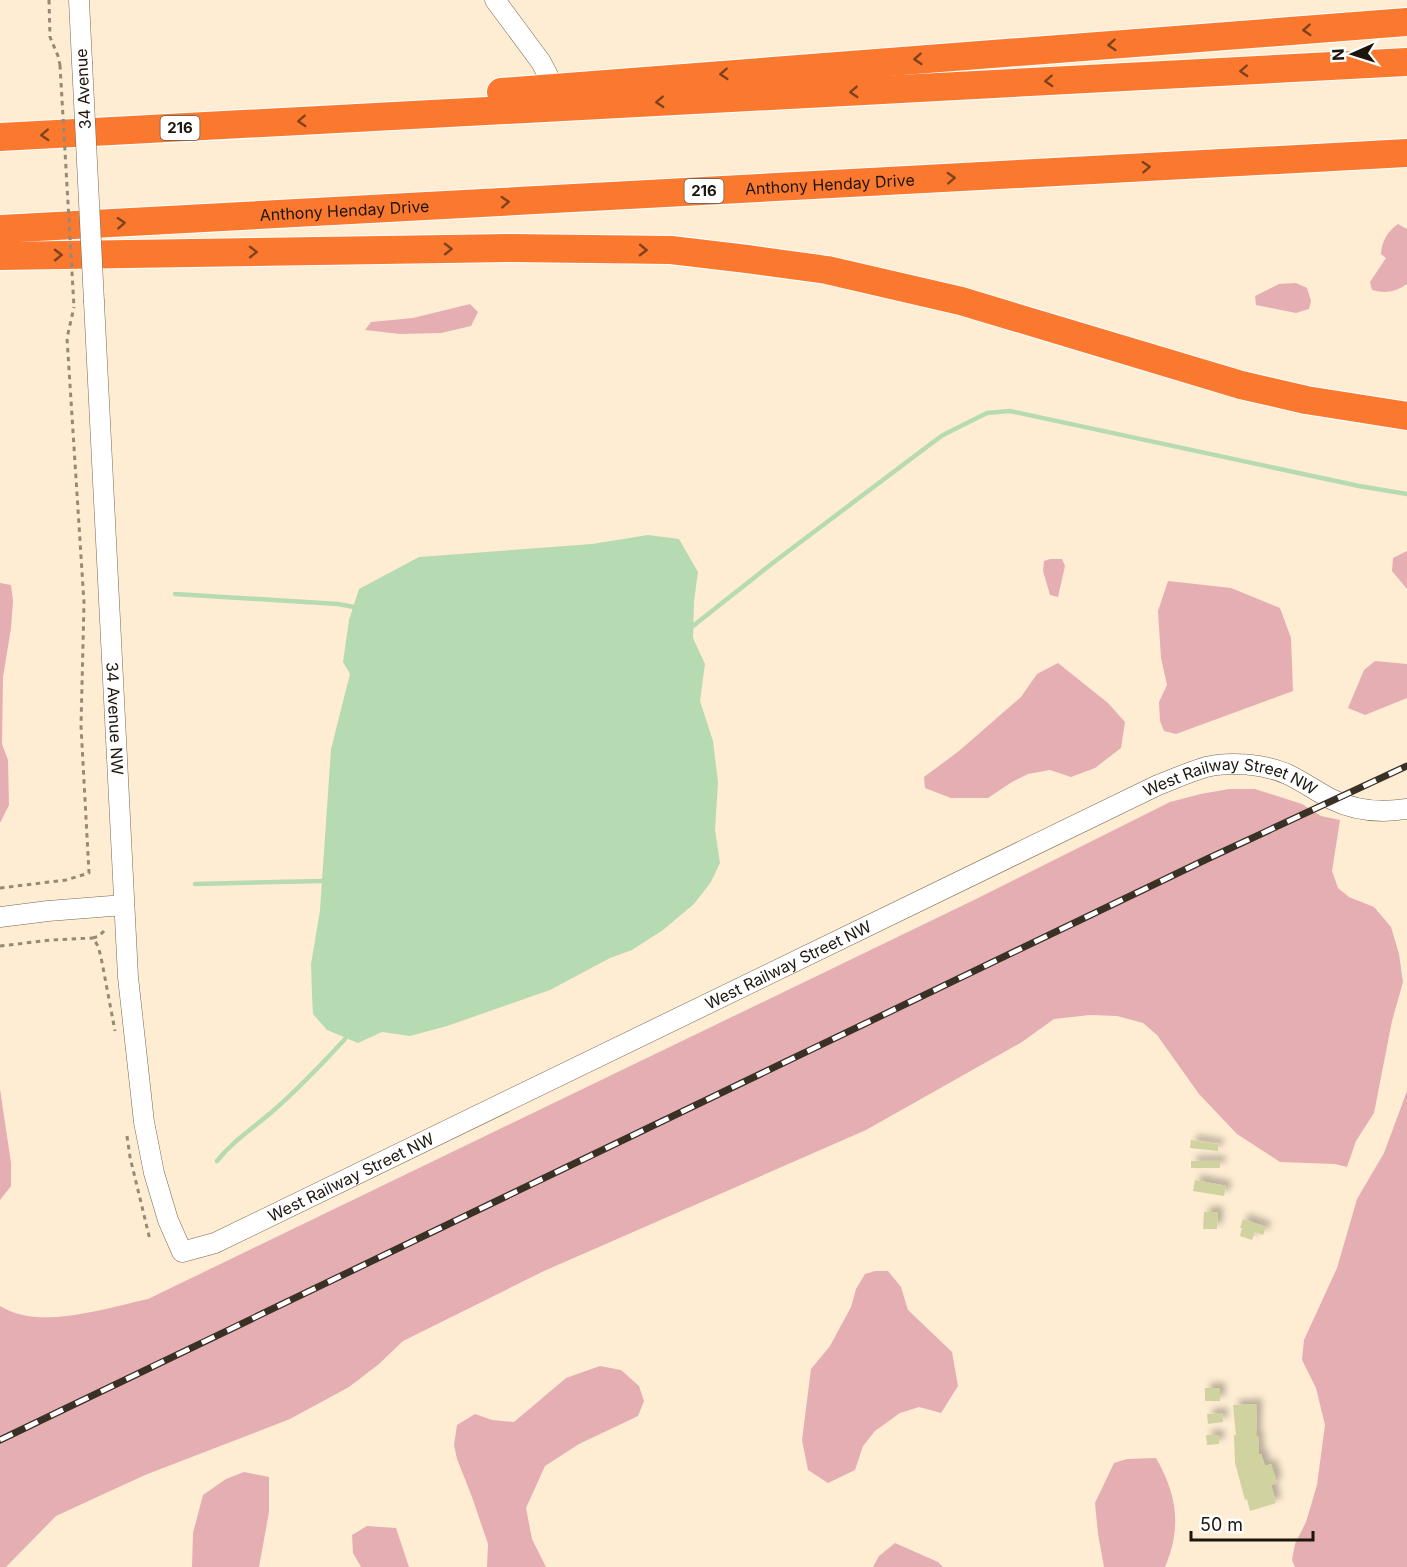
<svg xmlns="http://www.w3.org/2000/svg" width="1407" height="1567" font-family="Inter,sans-serif">
	<style>
		.green { fill: #e5aeb2 }
		.water { fill: #b6dab1 }
		.lines { fill: none; stroke-linecap: round; stroke-linejoin: round }
		.stream { stroke: #b6dab1; stroke-width: 4.5 }
		.building { fill: #d0d29f; filter: url(#shadow) }
		.minor-casing { stroke: #776851; stroke-width: 21 }
		.highway-casing { stroke: #fff; stroke-width: 30 }
		.path { stroke: #968a77; stroke-width: 3; stroke-dasharray: 4.5 4.5; stroke-linecap: butt }
		.minor { stroke: #fff; stroke-width: 20 }
		.highway { stroke: #fb782f; stroke-width: 28 }
		.rail-casing { stroke: #393126; stroke-width: 7 }
		.rail { stroke: #fff; stroke-width: 4.5; stroke-dasharray: 14; stroke-linecap: butt }
		.minor-bridge-casing { stroke: #776851; stroke-width: 21; stroke-linecap: butt }
		.path-bridge { stroke: #968a77; stroke-width: 3; stroke-dasharray: 4.5 4.5; stroke-linecap: butt }
		.minor-bridge { stroke: #fff; stroke-width: 20 }
		.oneway { stroke: #80421c }
		.labels { text-anchor: middle; stroke-width: 5; stroke-linejoin: round; paint-order: stroke }
		.shield { fill: #fff; stroke: #605c56; stroke-width: 1.5 }
		.shield-label { font-size: 15px; font-weight: bold; fill: #1c160d }
		.street-label { font-size: 16px; fill: #1c160d; stroke: #fff }
	</style>
	<defs>
		<filter id="shadow"><feDropShadow dx="5.5" dy="-5.5" stdDeviation="3" flood-color="#0004"/></filter>
	</defs>
	<rect width="100%" height="100%" fill="#feedd3"/>
	<g class="green">
		<path d="M 1398,224 L 1407,229 L 1407,284 C 1396,292 1385,294 1372,290 L 1370,282 L 1386,258 L 1381,254 C 1382,241 1387,232 1398,224 Z"/>
		<path d="M 1296,283 L 1307,288 L 1311,301 L 1309,309 L 1296,313 L 1256,305 L 1255,296 L 1279,284 Z"/>
		<path d="M 470,304 L 478,312 L 471,326 L 441,333 L 400,334 L 365,330 L 371,322 L 413,318 Z"/>
		<path d="M 1407,551 L 1407,589 L 1392,571 L 1393,558 Z"/>
		<path d="M 1050,559 L 1062,559 L 1065,566 L 1058,597 L 1050,595 L 1043,571 L 1044,561 Z"/>
		<path d="M 1168,581 L 1231,588 L 1280,608 L 1291,638 L 1293,691 L 1176,734 L 1164,731 L 1160,721 L 1159,702 L 1167,685 L 1161,658 L 1158,611 Z"/>
		<path d="M 0,583 L 11,585 L 13,601 L 11,628 L 3,677 L 2,744 L 8,760 L 9,805 L 0,823 Z"/>
		<path d="M 1375,661 L 1407,664 L 1407,698 L 1365,715 L 1348,708 L 1364,670 Z"/>
		<path d="M 1058,663 L 1108,703 L 1125,722 L 1121,748 L 1095,768 L 1071,777 L 1050,770 L 1028,774 L 1012,782 L 988,798 L 951,798 L 925,788 L 924,777 L 959,751 L 1021,697 L 1037,674 Z"/>
		<path d="M 1229,789 L 1255,789 L 1302,804 L 1321,816 L 1340,820 L 1332,871 L 1338,888 L 1349,897 L 1374,907 L 1391,927 L 1399,954 L 1403,982 L 1392,1021 L 1374,1113 L 1356,1141 L 1347,1167 L 1335,1164 L 1280,1162 L 1237,1134 L 1199,1094 L 1157,1035 L 1143,1023 L 1117,1016 L 1090,1015 L 1054,1019 L 1022,1042 L 866,1130 L 544,1271 L 403,1341 L 379,1364 L 349,1387 L 290,1419 L 145,1475 L 56,1516 L 6,1567 L 0,1567 L 0,1306 C 40,1331 105,1308 148,1299 L 976,899 L 1170,802 L 1201,794 Z"/>
		<path d="M 0,1089 L 11,1163 L 11,1186 L 0,1200 Z"/>
		<path d="M 1407,1091 L 1407,1567 L 1295,1567 L 1292,1560 L 1295,1544 L 1306,1522 L 1317,1485 L 1325,1425 L 1316,1388 L 1302,1360 L 1304,1340 L 1337,1268 L 1357,1199 L 1384,1153 Z"/>
		<path d="M 875,1271 L 888,1271 L 901,1287 L 908,1310 L 952,1352 L 958,1386 L 941,1413 L 919,1407 L 900,1413 L 875,1431 L 863,1446 L 855,1470 L 828,1483 L 808,1470 L 802,1440 L 811,1369 L 830,1346 L 851,1307 L 856,1289 L 865,1274 Z"/>
		<path d="M 600,1366 L 621,1370 L 639,1386 L 644,1401 L 638,1416 L 579,1444 L 545,1466 L 526,1508 L 532,1539 L 546,1567 L 487,1567 L 488,1544 L 472,1497 L 457,1459 L 454,1445 L 457,1425 L 475,1414 L 492,1420 L 514,1422 L 566,1378 Z"/>
		<path d="M 1156,1458 C 1177,1495 1182,1527 1165,1567 L 1104,1567 L 1098,1534 L 1095,1503 L 1114,1463 L 1127,1459 Z"/>
		<path d="M 244,1472 L 269,1477 L 269,1512 L 259,1567 L 192,1567 L 193,1533 L 203,1495 L 226,1479 Z"/>
		<path d="M 367,1526 L 396,1528 L 409,1567 L 361,1567 L 353,1553 L 352,1535 Z"/>
		<path d="M 895,1543 L 938,1562 L 943,1567 L 873,1567 L 879,1556 Z"/>
	</g>
	<path class="water" d="M 648,535 L 679,539 L 698,572 L 694,601 L 693,638 L 705,664 L 700,701 L 713,741 L 718,782 L 715,830 L 720,863 L 711,882 L 694,904 L 663,930 L 632,950 L 610,958 L 550,990 L 447,1026 L 410,1036 L 382,1032 L 358,1043 L 327,1030 L 313,1014 L 312,995 L 311,964 L 320,910 L 331,749 L 350,674 L 343,662 L 349,620 L 359,589 L 419,557 L 592,544 Z"/>
	<g class="lines">
		<g class="stream">
			<path d="M 175,594 L 338,604 L 354,607"/>
			<path d="M 693,626 L 774,562 L 932,443 L 943,435 L 987,413 L 1010,411 L 1359,486 L 1407,494"/>
			<path d="M 195,884 L 322,881"/>
			<path d="M 217,1161 C 233,1141 253,1128 273,1111 C 298,1089 322,1064 345,1039"/>
		</g>
	</g>
	<g class="building">
		<path d="M 1191,1140 L 1218,1144 L 1218,1151 L 1190,1148 Z"/>
		<rect x="1191" y="1161" width="29" height="7"/>
		<path d="M 1195,1180 L 1226,1186 L 1224,1196 L 1193,1191 Z"/>
		<path d="M 1204,1212 L 1218,1212 L 1217,1229 L 1203,1229 Z"/>
		<path d="M 1243,1219 L 1266,1227 L 1263,1235 L 1255,1232 L 1252,1240 L 1240,1236 L 1242,1228 L 1240,1228 Z"/>
		<rect x="1205" y="1388" width="15" height="13"/>
		<path d="M 1257,1404 L 1256,1436 L 1258,1436 L 1259,1454 L 1261,1454 L 1265,1466 L 1271,1464 L 1277,1483 L 1271,1485 L 1276,1503 L 1250,1511 L 1247,1499 L 1245,1500 L 1235,1463 L 1234,1435 L 1236,1435 L 1233,1405 Z"/>
		<path d="M 1222,1413 L 1223,1422 L 1208,1424 L 1207,1414 Z"/>
		<path d="M 1206,1435 L 1219,1435 L 1219,1444 L 1207,1445 Z"/>
	</g>
	<g class="lines">
		<defs>
			<g id="minor">
				<path d="M 79,0 L 82,62"/>
				<path d="M 495,0 L 541,62 L 554,87"/>
				<path id="s1" d="M 94,302 L 128,977 L 144,1122 L 154,1173 L 168,1220 L 182,1252 L 215,1243 L 1158,785 C 1174,779 1189,772 1206,767 C 1230,761 1264,764 1287,774 C 1302,781 1316,791 1331,799 C 1355,811 1381,813 1407,809"/>
				<path d="M 0,917 L 48,911 L 124,905"/>
			</g>
			<g id="highway">
				<path d="M 501,92 L 1407,22"/>
				<path d="M 0,137 L 1407,62"/>
				<path id="s2" d="M 0,229 L 1407,153"/>
				<path d="M 0,256 L 510,248 L 671,250 L 747,259 L 827,270 L 961,301 L 1241,385 L 1306,400 L 1407,416"/>
			</g>
		</defs>
		<use href="#minor" class="minor-casing"/>
		<use href="#highway" class="highway-casing"/>
		<g class="path">
			<path d="M 49,0 L 50,37 L 58,56 L 60,65"/>
			<path d="M 0,888 L 66,880 L 89,873 L 81,726 L 84,603 L 67,338 L 74,307"/>
			<path d="M 104,931 L 99,936 L 93,938 L 98,946 L 101,957 L 115,1031"/>
			<path d="M 0,946 L 51,940 L 93,938"/>
			<path d="M 127,1136 L 130,1157 L 150,1240"/>
		</g>
		<use href="#minor" class="minor"/>
		<use href="#highway" class="highway"/>
		<defs>
			<path id="rail" d="M 0,1440 L 1207,859 L 1407,766"/>
		</defs>
		<use href="#rail" class="rail-casing"/>
		<use href="#rail" class="rail"/>
		<defs>
			<path id="minor-bridge" d="M 82,62 L 94,302"/>
		</defs>
		<use href="#minor-bridge" class="minor-bridge-casing"/>
		<path class="path-bridge" d="M 60,65 L 74,307"/>
		<use href="#minor-bridge" class="minor-bridge"/>
	</g>
	<defs><path id="oneway-chevron" d="M-2-3.5L2.5 0L-2 3.5" fill="none" stroke-width="1.6" stroke-linecap="round" stroke-linejoin="round" transform="scale(1.5)"/></defs>
	<g class="oneway">
		<use href="#oneway-chevron" transform="translate(1307 30) rotate(176)"/>
		<use href="#oneway-chevron" transform="translate(1112 45) rotate(176)"/>
		<use href="#oneway-chevron" transform="translate(918 59) rotate(176)"/>
		<use href="#oneway-chevron" transform="translate(1244 71) rotate(177)"/>
		<use href="#oneway-chevron" transform="translate(724 74) rotate(176)"/>
		<use href="#oneway-chevron" transform="translate(1049 81) rotate(177)"/>
		<use href="#oneway-chevron" transform="translate(854 92) rotate(177)"/>
		<use href="#oneway-chevron" transform="translate(660 102) rotate(177)"/>
		<use href="#oneway-chevron" transform="translate(302 121) rotate(177)"/>
		<use href="#oneway-chevron" transform="translate(45 135) rotate(177)"/>
		<use href="#oneway-chevron" transform="translate(1146 167) rotate(-3)"/>
		<use href="#oneway-chevron" transform="translate(951 178) rotate(-3)"/>
		<use href="#oneway-chevron" transform="translate(505 202) rotate(-3)"/>
		<use href="#oneway-chevron" transform="translate(121 223) rotate(-3)"/>
		<use href="#oneway-chevron" transform="translate(448 249) rotate(-1)"/>
		<use href="#oneway-chevron" transform="translate(643 250) rotate(1)"/>
		<use href="#oneway-chevron" transform="translate(253 252) rotate(-1)"/>
		<use href="#oneway-chevron" transform="translate(58 255) rotate(-1)"/>
	</g>
	<g class="labels">
		<g class="shield">
			<rect x="160.5" y="116" width="39" height="24" rx="4.5"/>
			<rect x="684.5" y="179" width="39" height="24" rx="4.5"/>
		</g>
		<g class="shield-label">
			<text x="180" y="133">216</text>
			<text x="704" y="196">216</text>
		</g>
		<g class="street-label">
			<text transform="translate(83 89) rotate(-93)" y="6">34 Avenue</text>
			<text dy="6" stroke="none"><textPath href="#s2" startOffset="831">Anthony Henday Drive</textPath></text>
			<text dy="6" stroke="none"><textPath href="#s2" startOffset="345">Anthony Henday Drive</textPath></text>
			<text dy="6" stroke="none"><textPath href="#s1" startOffset="417">34 Avenue NW</textPath></text>
			<text dy="6" stroke="none"><textPath href="#s1" startOffset="2116">West Railway Street NW</textPath></text>
			<text dy="6" stroke="none"><textPath href="#s1" startOffset="1629">West Railway Street NW</textPath></text>
			<text dy="6" stroke="none"><textPath href="#s1" startOffset="1143">West Railway Street NW</textPath></text>
		</g>
	</g>
	<g transform="translate(1353 54) rotate(267)" stroke="#ffffff" stroke-width="4.5" paint-order="stroke">
	<path d="M0-4.5L10 22L0 15L-10 22Z" fill="#1c160d"/>
	<text y="-9" font-size="16" font-weight="bold" text-anchor="middle" fill="#1c160d">N</text>
	</g>
	<path d="M1191 1531v9h122v-9" fill="none" stroke="#1c160d" stroke-width="3"/>
	<text x="1200" y="1531" font-size="18" fill="#1c160d" stroke="#ffffff" stroke-width="4.5" paint-order="stroke">50 m</text>
</svg>
